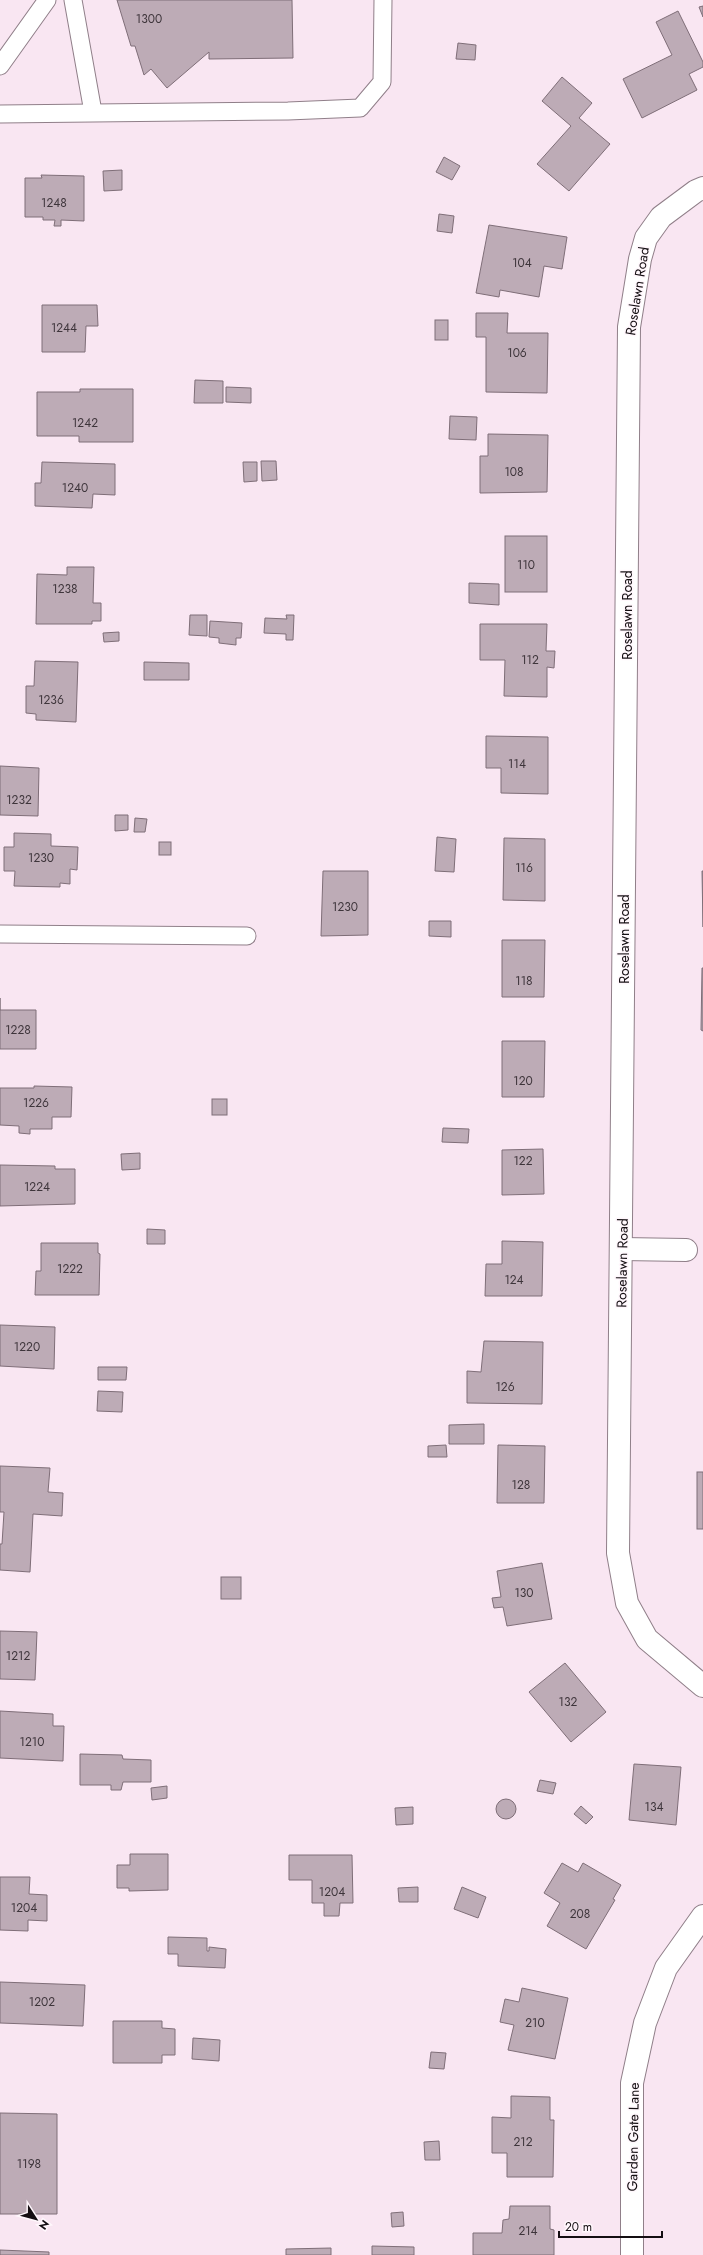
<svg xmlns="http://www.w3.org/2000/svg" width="703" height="2255" font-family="Jost,sans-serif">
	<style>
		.building { fill: #bdabb6; stroke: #7f6e78 }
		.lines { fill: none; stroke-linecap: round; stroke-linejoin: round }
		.lane-casing { stroke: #907f89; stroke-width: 19 }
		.street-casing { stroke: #907f89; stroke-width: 24 }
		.lane { stroke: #fff; stroke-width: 17 }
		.street { stroke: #fff; stroke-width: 22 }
		.labels { text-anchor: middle; stroke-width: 3; stroke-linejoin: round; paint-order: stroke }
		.number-label { font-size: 12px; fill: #3e353b }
		.street-label { font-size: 14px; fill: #140e12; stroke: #fff7fc }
	</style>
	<rect width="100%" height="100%" fill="#f9e6f2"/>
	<g class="building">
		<path d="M 117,0 L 292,0 L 293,58 L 209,59 L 209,52 L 167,88 L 151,69 L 144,75 L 135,46 L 131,46 Z"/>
		<path d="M 703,6 L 703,17 L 699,7 Z"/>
		<path d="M 678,11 L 703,62 L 703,67 L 689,74 L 697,90 L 642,118 L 623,79 L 672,55 L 656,22 Z"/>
		<path d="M 458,43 L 476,45 L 475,60 L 456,59 Z"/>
		<path d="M 562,77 L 592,103 L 579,118 L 610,144 L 569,191 L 537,164 L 571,126 L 542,101 Z"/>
		<path d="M 444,157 L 460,166 L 452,180 L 436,172 Z"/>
		<path d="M 122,170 L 122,190 L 104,191 L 103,171 Z"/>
		<path d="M 41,175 L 84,176 L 84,221 L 61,220 L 61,226 L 54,226 L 55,220 L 43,220 L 43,217 L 25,217 L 25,178 L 42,178 Z"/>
		<path d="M 439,214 L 454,216 L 452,233 L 437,231 Z"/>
		<path d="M 489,225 L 567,237 L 562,269 L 544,266 L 539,297 L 500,290 L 499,297 L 476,293 Z"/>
		<path d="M 42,305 L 97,305 L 98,326 L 86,326 L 85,352 L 42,352 Z"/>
		<path d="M 476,313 L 508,313 L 507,333 L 548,333 L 547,393 L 486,392 L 486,337 L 476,337 Z"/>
		<rect x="435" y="320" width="13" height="20"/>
		<path d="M 195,380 L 223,381 L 223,403 L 194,403 Z"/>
		<path d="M 226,387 L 251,388 L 251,403 L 226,402 Z"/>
		<path d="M 80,389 L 133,389 L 133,442 L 79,442 L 79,436 L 37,436 L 37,392 L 80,392 Z"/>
		<path d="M 450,416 L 477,417 L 476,440 L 449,439 Z"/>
		<path d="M 488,434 L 548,435 L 547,492 L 480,493 L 480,456 L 488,456 Z"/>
		<path d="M 261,461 L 276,461 L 277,480 L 262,481 Z"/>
		<path d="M 42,462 L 115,464 L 115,495 L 93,494 L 92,508 L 35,506 L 35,483 L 41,483 Z"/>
		<path d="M 243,462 L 257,462 L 257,481 L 244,482 Z"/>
		<rect x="505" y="536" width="42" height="56"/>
		<path d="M 67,567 L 94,567 L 93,603 L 101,603 L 101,621 L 92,621 L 92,624 L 36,624 L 37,574 L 67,575 Z"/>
		<path d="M 469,583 L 499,584 L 499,605 L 469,603 Z"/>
		<path d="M 190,615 L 207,615 L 207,636 L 189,635 Z"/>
		<path d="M 286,615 L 294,615 L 293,640 L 286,640 L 286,634 L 264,633 L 265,618 L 287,619 Z"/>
		<path d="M 210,621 L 242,623 L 241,638 L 236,638 L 236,645 L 219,643 L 219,638 L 209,637 Z"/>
		<path d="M 480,624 L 547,624 L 546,651 L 555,651 L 554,668 L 547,667 L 547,697 L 504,696 L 505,660 L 480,660 Z"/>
		<path d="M 119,632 L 119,641 L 104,642 L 103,633 Z"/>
		<path d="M 35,661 L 78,662 L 76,722 L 36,720 L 36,714 L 26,713 L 26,686 L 34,686 Z"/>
		<path d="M 144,662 L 189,663 L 189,680 L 144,680 Z"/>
		<path d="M 486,736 L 548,737 L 548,794 L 501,793 L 501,768 L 486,768 Z"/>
		<path d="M 0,766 L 39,768 L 38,816 L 0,815 Z"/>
		<path d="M 115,815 L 128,815 L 128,830 L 115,831 Z"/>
		<path d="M 135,818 L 147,819 L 145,832 L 134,832 Z"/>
		<path d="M 14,833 L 51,834 L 51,846 L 78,847 L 77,870 L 70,869 L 70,884 L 60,883 L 60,887 L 14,886 L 15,871 L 4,871 L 4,847 L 14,847 Z"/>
		<path d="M 437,837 L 456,839 L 454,872 L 435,871 Z"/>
		<path d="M 504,838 L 545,839 L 545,901 L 503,900 Z"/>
		<rect x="159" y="842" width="12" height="13"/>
		<path d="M 323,871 L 368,871 L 368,935 L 321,936 Z"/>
		<path d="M 702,871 L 703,871 L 703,927 Z"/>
		<path d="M 429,921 L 451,921 L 451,937 L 429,936 Z"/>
		<path d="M 502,940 L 545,940 L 544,997 L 502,997 Z"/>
		<path d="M 702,968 L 703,968 L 703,1031 L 701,1030 Z"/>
		<path d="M 0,998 L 0,1010 L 36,1010 L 36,1049 L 0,1049 Z"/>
		<path d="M 502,1041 L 545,1041 L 544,1097 L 502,1097 Z"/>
		<path d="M 34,1086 L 72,1087 L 71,1117 L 52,1117 L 52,1129 L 30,1129 L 30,1134 L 19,1133 L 19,1126 L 0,1125 L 0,1088 L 34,1088 Z"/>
		<rect x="212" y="1099" width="15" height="16"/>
		<path d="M 443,1128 L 469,1129 L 468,1143 L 442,1142 Z"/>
		<path d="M 543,1149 L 544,1194 L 502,1195 L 502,1150 Z"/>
		<path d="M 140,1153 L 140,1169 L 122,1170 L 121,1154 Z"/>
		<path d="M 0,1165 L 55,1166 L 55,1169 L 75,1169 L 75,1204 L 0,1206 Z"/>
		<path d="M 147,1229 L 165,1230 L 165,1244 L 147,1244 Z"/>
		<path d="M 502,1241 L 543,1242 L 542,1296 L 485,1296 L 486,1264 L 502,1264 Z"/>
		<path d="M 41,1243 L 98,1243 L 98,1253 L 100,1254 L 99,1295 L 35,1295 L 36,1271 L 41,1271 Z"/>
		<path d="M 0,1325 L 55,1327 L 54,1369 L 0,1366 Z"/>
		<path d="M 484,1341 L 543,1342 L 542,1404 L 467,1403 L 467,1371 L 481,1372 Z"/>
		<path d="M 98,1367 L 127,1367 L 126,1380 L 98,1380 Z"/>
		<path d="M 98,1391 L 123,1392 L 122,1412 L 97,1411 Z"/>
		<path d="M 484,1424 L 484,1444 L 449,1444 L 449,1425 Z"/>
		<path d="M 446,1445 L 447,1457 L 428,1457 L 428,1446 Z"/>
		<path d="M 498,1445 L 545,1446 L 544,1503 L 497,1503 Z"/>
		<path d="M 0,1466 L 50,1468 L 48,1492 L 63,1493 L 62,1516 L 33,1514 L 30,1572 L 0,1570 L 0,1544 L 2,1544 L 4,1512 L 0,1512 Z"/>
		<rect x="697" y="1472" width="6" height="57"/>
		<path d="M 542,1563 L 552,1619 L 507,1626 L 503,1607 L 494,1608 L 492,1598 L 501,1597 L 497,1571 Z"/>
		<rect x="221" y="1577" width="20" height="22"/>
		<path d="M 0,1631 L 37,1632 L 35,1680 L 0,1679 Z"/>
		<path d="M 565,1663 L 606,1712 L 571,1742 L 529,1692 Z"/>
		<path d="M 0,1711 L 53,1714 L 53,1726 L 64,1726 L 63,1761 L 0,1758 Z"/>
		<path d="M 80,1754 L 122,1755 L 123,1759 L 151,1760 L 151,1782 L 123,1782 L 121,1790 L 111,1790 L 111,1785 L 80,1785 Z"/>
		<path d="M 634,1764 L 681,1767 L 676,1825 L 629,1820 Z"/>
		<path d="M 540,1780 L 556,1783 L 553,1794 L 537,1791 Z"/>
		<path d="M 167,1786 L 167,1798 L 152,1800 L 151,1788 Z"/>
		<circle cx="506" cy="1809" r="10"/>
		<path d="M 581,1806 L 593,1817 L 586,1824 L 574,1814 Z"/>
		<path d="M 413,1807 L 413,1824 L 396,1825 L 395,1808 Z"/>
		<path d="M 130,1854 L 168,1854 L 168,1890 L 129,1891 L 129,1888 L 117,1888 L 117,1865 L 130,1865 Z"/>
		<path d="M 289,1855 L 352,1855 L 353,1903 L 340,1903 L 339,1916 L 324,1916 L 324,1903 L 312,1903 L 312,1880 L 289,1880 Z"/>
		<path d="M 562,1863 L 578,1872 L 583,1863 L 621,1885 L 613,1899 L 615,1900 L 586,1949 L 547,1926 L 560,1903 L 544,1893 Z"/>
		<path d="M 0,1877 L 30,1877 L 29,1894 L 47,1895 L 47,1921 L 28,1920 L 28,1931 L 0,1930 Z"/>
		<path d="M 418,1887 L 418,1902 L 399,1902 L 398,1888 Z"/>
		<path d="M 462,1887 L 486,1897 L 478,1918 L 454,1909 Z"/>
		<path d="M 168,1937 L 207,1938 L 207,1951 L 209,1951 L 209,1947 L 226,1949 L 225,1968 L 178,1966 L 178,1954 L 168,1954 Z"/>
		<path d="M 0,1982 L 85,1985 L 83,2026 L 0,2023 Z"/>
		<path d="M 522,1988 L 568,1998 L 555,2059 L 508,2050 L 514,2025 L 500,2022 L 505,1999 L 519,2002 Z"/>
		<path d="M 113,2021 L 162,2021 L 162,2028 L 175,2029 L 175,2055 L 162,2055 L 162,2063 L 113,2063 Z"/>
		<path d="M 193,2038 L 220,2040 L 219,2061 L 192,2059 Z"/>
		<path d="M 431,2052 L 446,2053 L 444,2069 L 429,2068 Z"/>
		<path d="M 511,2096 L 550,2097 L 550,2120 L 554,2120 L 553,2177 L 507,2177 L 507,2153 L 492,2153 L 492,2117 L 511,2118 Z"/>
		<path d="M 0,2113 L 57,2114 L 57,2214 L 0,2214 Z"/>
		<path d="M 439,2141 L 440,2160 L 425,2160 L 424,2142 Z"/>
		<path d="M 510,2206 L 550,2206 L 550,2229 L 554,2230 L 554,2255 L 473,2255 L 473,2233 L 502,2233 L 503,2220 L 509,2219 Z"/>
		<path d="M 403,2212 L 404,2226 L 392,2227 L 391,2213 Z"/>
		<path d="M 372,2246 L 414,2247 L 414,2255 L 372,2255 Z"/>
		<path d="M 331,2248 L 331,2255 L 286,2255 L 286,2249 Z"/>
		<path d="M 0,2250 L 49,2252 L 49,2255 L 0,2255 Z"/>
	</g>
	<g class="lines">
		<defs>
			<g id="lane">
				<path d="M 73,0 L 93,112"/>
				<path d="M 0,66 L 47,0"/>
				<path d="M 0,114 L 288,111 L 360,108 L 382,82 L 383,0"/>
				<path d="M 0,934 L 247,936"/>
			</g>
			<g id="street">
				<path d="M 703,188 L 696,191 L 661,217 L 646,238 L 640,259 L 629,327 L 618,1553 L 627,1603 L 647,1639 L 703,1686"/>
				<path d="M 622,1249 L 686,1250"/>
				<path d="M 632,2255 L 632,2083 L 645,2023 L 666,1968 L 703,1916"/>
			</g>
		</defs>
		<use href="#lane" class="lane-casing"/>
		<use href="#street" class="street-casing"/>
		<use href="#lane" class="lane"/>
		<use href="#street" class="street"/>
	</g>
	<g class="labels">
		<g class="number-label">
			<text x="149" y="23">1300</text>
			<text x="54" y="207">1248</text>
			<text x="522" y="267">104</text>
			<text x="64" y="332">1244</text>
			<text x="517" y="357">106</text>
			<text x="85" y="427">1242</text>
			<text x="514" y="476">108</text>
			<text x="75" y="492">1240</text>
			<text x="526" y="569">110</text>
			<text x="65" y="593">1238</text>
			<text x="530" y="664">112</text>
			<text x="51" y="704">1236</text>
			<text x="517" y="768">114</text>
			<text x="19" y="804">1232</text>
			<text x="41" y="862">1230</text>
			<text x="524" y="872">116</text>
			<text x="345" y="911">1230</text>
			<text x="524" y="985">118</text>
			<text x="18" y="1034">1228</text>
			<text x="523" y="1085">120</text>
			<text x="36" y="1107">1226</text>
			<text x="523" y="1165">122</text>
			<text x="37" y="1191">1224</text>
			<text x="70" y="1273">1222</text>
			<text x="514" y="1284">124</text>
			<text x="27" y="1351">1220</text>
			<text x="505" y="1391">126</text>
			<text x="521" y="1489">128</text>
			<text x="524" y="1597">130</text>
			<text x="18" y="1660">1212</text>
			<text x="568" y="1706">132</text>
			<text x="32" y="1746">1210</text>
			<text x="654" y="1811">134</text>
			<text x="332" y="1896">1204</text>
			<text x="24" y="1912">1204</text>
			<text x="580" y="1918">208</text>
			<text x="42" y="2006">1202</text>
			<text x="535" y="2027">210</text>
			<text x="523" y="2146">212</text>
			<text x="29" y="2168">1198</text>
			<text x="528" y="2235">214</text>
		</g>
		<g class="street-label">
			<text transform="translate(637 291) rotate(-81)" y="5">Roselawn Road</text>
			<text transform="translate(627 615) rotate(-90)" y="5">Roselawn Road</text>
			<text transform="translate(624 939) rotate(-90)" y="5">Roselawn Road</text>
			<text transform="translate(622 1263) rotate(-89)" y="5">Roselawn Road</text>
			<text transform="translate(633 2137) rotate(-89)" y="5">Garden Gate Lane</text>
		</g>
	</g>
	<g transform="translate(36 2219) rotate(126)" stroke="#fff7fc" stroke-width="3" paint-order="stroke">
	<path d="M0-3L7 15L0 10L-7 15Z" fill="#140e12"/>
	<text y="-6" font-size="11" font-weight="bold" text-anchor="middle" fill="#140e12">N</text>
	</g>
	<path d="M559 2231v6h103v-6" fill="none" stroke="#140e12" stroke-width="2"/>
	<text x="565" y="2231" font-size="12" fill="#140e12" stroke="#fff7fc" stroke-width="3" paint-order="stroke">20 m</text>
</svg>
